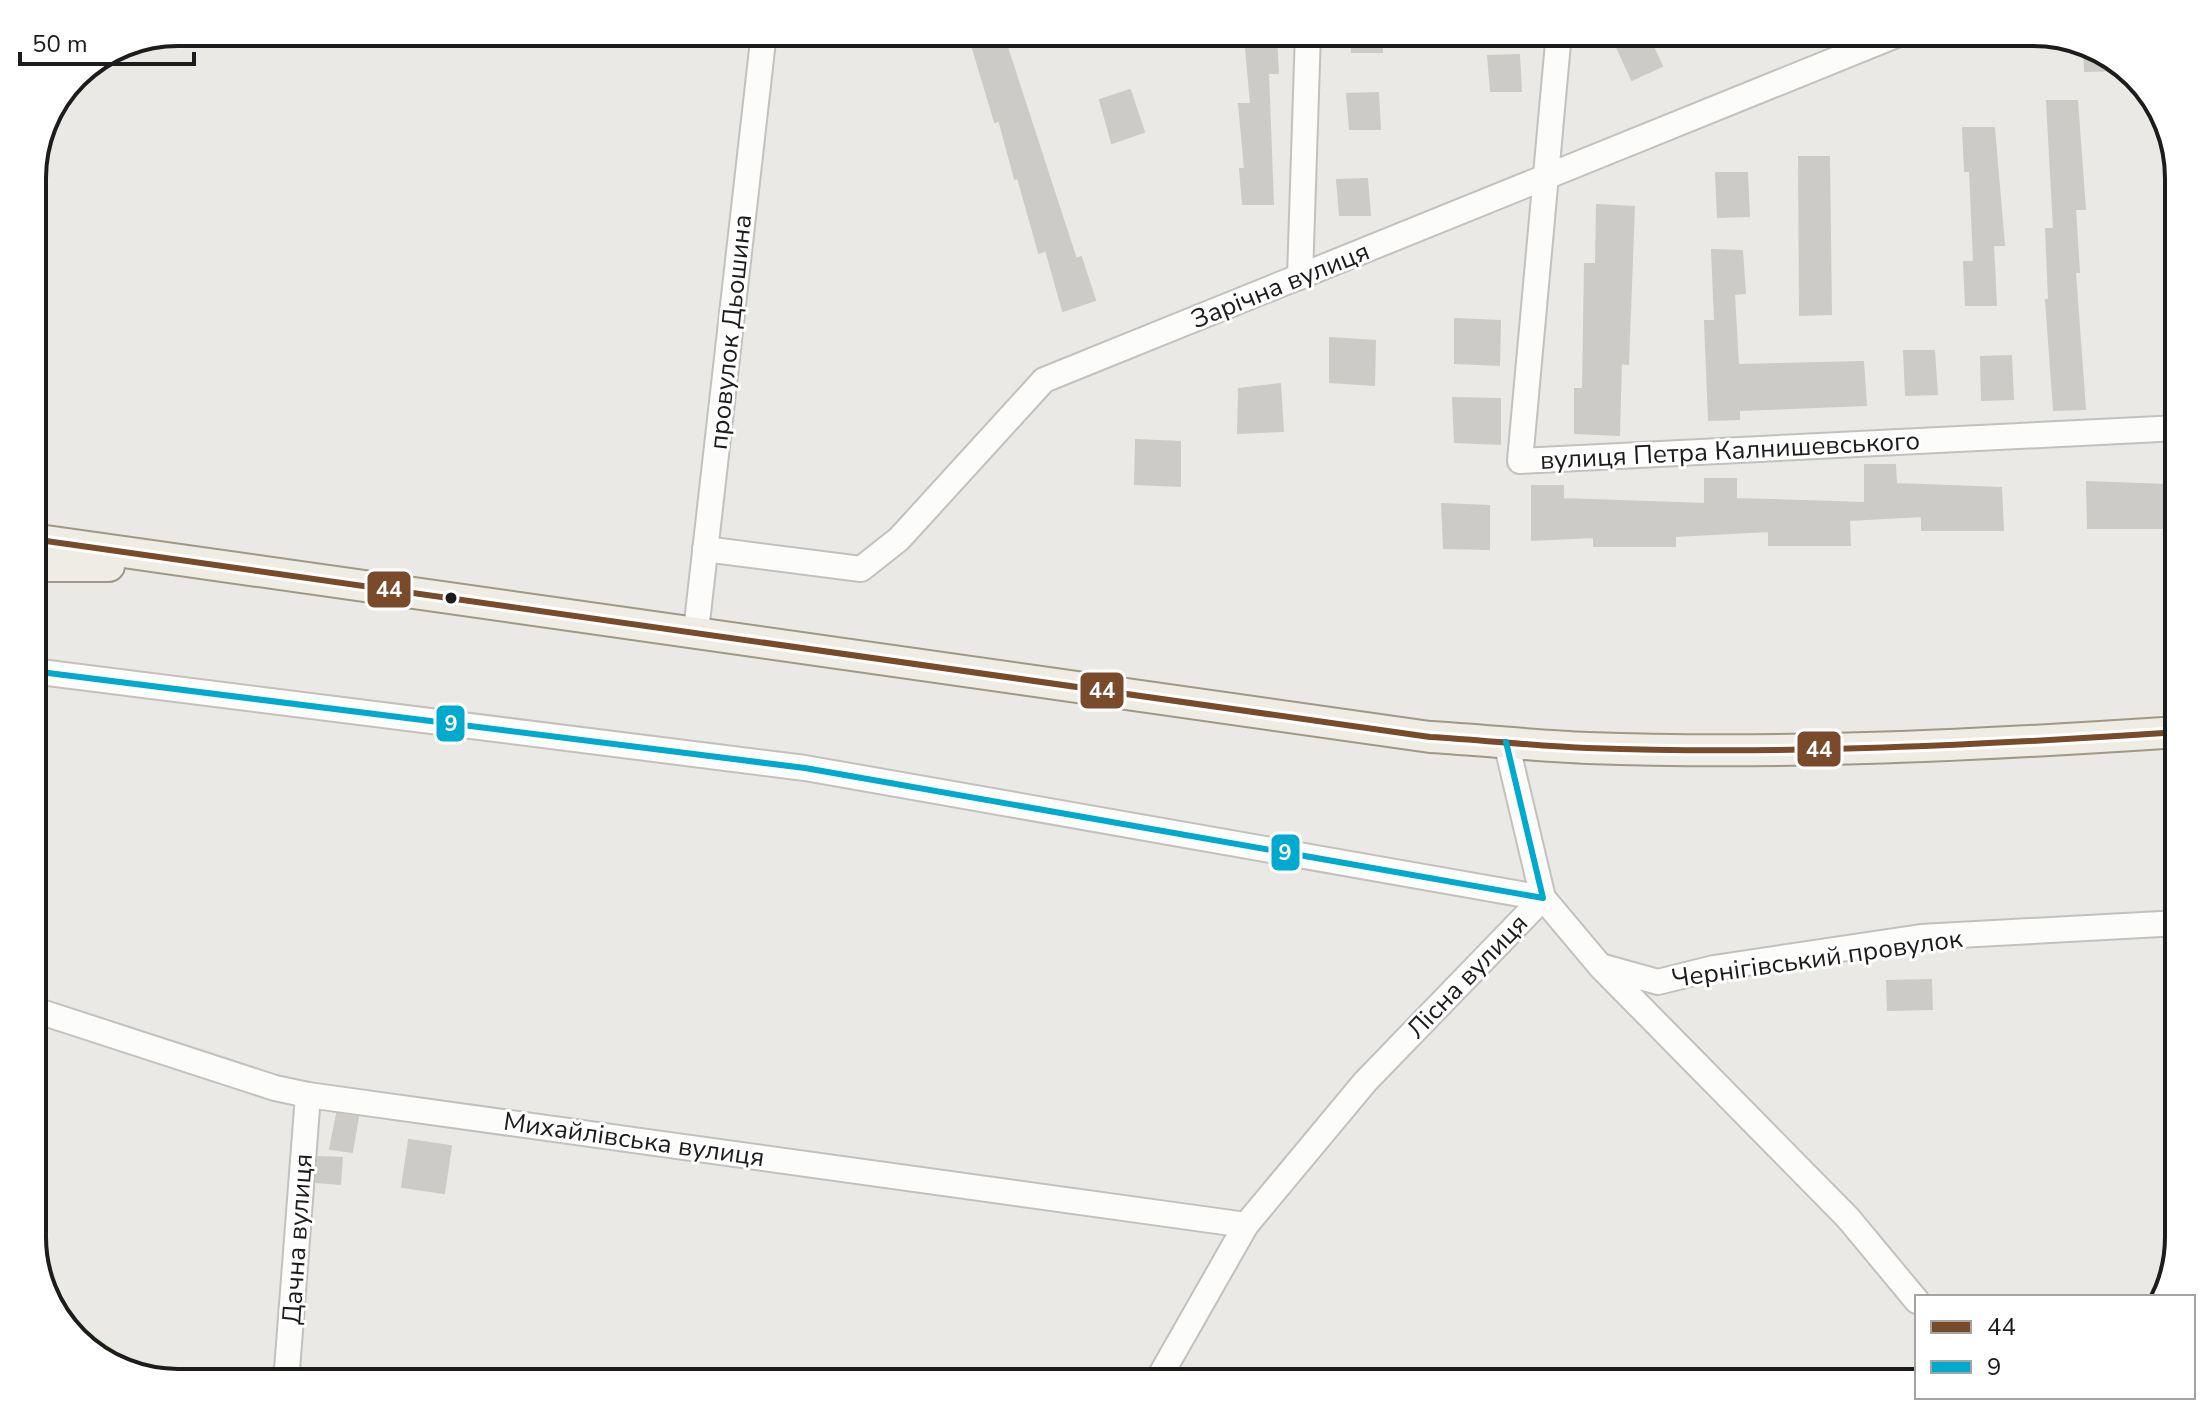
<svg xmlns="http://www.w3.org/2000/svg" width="2211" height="1415" font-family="'Nunito Sans',sans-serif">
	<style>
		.grass { fill: #d3e6c6 }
		.building { fill: #cdcbc8; stroke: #cecbc6; stroke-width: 2 }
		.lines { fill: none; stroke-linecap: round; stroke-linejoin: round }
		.minor-casing { stroke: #c2c1bf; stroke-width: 28 }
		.major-casing { stroke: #9e9884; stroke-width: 34 }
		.minor { stroke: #fcfcfb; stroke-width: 24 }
		.major { stroke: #eeece4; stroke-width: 30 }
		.bus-1-casing { stroke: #fff; stroke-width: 12 }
		.bus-2-casing { stroke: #fff; stroke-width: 12 }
		.bus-1 { stroke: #7a4b2a; stroke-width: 6 }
		.bus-2 { stroke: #00a9ce; stroke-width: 6 }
		.bus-dot { fill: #1c1c1c; stroke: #fff; stroke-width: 3 }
		.labels { text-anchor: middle; stroke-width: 6; stroke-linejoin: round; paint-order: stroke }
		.street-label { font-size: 26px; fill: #1c1c1c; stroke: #fff }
		.rim { fill: none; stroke: #1c1c1c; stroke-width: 4 }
		.line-badge { stroke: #fff; stroke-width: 3 }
		.badge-label { font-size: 22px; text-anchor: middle; font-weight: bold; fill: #fff }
	</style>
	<rect width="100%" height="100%" fill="#ebe9e5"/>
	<path class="grass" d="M 49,1302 L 146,1373 L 97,1359 L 51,1309 Z"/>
	<g class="building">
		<path d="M 968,32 L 1002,32 L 1076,259 L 1081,257 L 1095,300 L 1063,311 L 1046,250 L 1039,253 L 1018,178 L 1015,179 L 999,120 L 995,122 Z"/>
		<path d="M 1351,32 L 1381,32 L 1382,52 L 1352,52 Z"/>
		<path d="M 1646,32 L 1662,66 L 1632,80 L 1615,43 Z"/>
		<path d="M 1276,37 L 1278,73 L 1268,73 L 1273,204 L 1243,204 L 1240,169 L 1245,169 L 1239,104 L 1251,104 L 1245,38 Z"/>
		<path d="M 2084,48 L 2114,56 L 2127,70 L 2085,71 Z"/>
		<path d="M 1519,55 L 1521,91 L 1491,91 L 1488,56 Z"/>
		<path d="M 1130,90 L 1144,132 L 1112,143 L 1100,100 Z"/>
		<path d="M 1378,93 L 1380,129 L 1350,129 L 1347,94 Z"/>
		<path d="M 2047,101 L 2077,101 L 2085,209 L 2075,209 L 2079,272 L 2075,272 L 2085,409 L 2054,410 L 2046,300 L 2049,300 L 2046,229 L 2054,229 Z"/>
		<path d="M 1963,128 L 1994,128 L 2004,245 L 1993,245 L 1996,305 L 1966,305 L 1964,262 L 1974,262 L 1970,171 L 1965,171 Z"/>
		<path d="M 1799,157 L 1829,157 L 1831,314 L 1800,315 Z"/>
		<path d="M 1716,173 L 1747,173 L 1749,216 L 1718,217 Z"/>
		<path d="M 1367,179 L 1370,215 L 1340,215 L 1337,180 Z"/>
		<path d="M 1597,205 L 1634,207 L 1628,364 L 1621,363 L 1619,435 L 1575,433 L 1575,389 L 1583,389 L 1585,264 L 1596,264 Z"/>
		<path d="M 1712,250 L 1742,251 L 1745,293 L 1734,294 L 1738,365 L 1863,362 L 1866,405 L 1739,410 L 1739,419 L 1709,420 L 1705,321 L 1715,321 Z"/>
		<path d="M 1455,319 L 1500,321 L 1499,365 L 1455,363 Z"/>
		<path d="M 1330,338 L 1375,341 L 1374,385 L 1330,382 Z"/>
		<path d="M 1904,351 L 1934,351 L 1937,394 L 1906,395 Z"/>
		<path d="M 2011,356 L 2013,399 L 1982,400 L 1981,357 Z"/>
		<path d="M 1280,384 L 1283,431 L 1238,433 L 1239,389 Z"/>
		<path d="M 1453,398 L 1500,399 L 1500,444 L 1455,442 Z"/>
		<path d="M 1136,440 L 1180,442 L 1180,486 L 1135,484 Z"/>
		<path d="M 1865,465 L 1895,465 L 1896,484 L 2001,488 L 2003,530 L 1922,530 L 1922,516 L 1849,520 L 1850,545 L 1769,545 L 1769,531 L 1675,536 L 1675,546 L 1594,546 L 1594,537 L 1532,540 L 1532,486 L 1563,486 L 1563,499 L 1705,504 L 1705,479 L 1736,479 L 1736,499 L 1865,503 Z"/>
		<path d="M 2087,482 L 2167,485 L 2169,528 L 2088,528 Z"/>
		<path d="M 1442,504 L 1489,506 L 1489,549 L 1444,548 Z"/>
		<path d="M 1931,980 L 1932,1009 L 1888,1010 L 1887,981 Z"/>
		<path d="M 337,1114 L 358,1117 L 352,1152 L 330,1149 Z"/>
		<path d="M 409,1140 L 451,1146 L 444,1193 L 402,1187 Z"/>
		<path d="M 318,1157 L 342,1158 L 340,1184 L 316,1182 Z"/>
	</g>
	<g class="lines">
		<defs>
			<g id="minor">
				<path d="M 1559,32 L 1520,461 L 2179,428"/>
				<path d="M 1300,277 L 1308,32"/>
				<path d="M 705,549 L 861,569 L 899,539 L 1044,380 L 1904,32"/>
				<path d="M 696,631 L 764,32"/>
				<path d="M 32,671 L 805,768 L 1543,898 L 1506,742"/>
				<path d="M 1604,967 L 1658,982 L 1714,968 L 1921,937 L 2179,923"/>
				<path d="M 32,1009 L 275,1088 L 308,1095 L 1246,1225"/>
				<path d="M 286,1383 L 308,1095"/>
				<path d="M 1156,1383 L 1246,1225 L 1365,1082 L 1543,898 L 1601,967 L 1848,1218 L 1917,1301"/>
			</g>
			<g id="major">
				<path d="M 32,539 L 1430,737 C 1483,740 1536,746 1588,748 C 1785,755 1983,745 2179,732"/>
				<path d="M 32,566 L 109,566"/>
			</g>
		</defs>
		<use href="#minor" class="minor-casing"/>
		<use href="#major" class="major-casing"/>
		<use href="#minor" class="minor"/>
		<use href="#major" class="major"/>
		<defs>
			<path id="bus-1" d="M 32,539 L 1430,737 C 1483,740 1536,746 1588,748 C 1785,755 1983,745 2179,732"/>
			<path id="bus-2" d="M 32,671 L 805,768 L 1543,898 L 1506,742"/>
		</defs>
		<use href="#bus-1" class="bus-1-casing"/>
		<use href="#bus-2" class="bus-2-casing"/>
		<use href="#bus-1" class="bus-1"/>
		<use href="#bus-2" class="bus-2"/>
	</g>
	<circle class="bus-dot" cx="451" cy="598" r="7"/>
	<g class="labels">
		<g class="street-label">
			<text transform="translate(1280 285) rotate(-22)" y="9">Зарічна вулиця</text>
			<text transform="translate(730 332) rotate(-84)" y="9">провулок Дьошина</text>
			<text transform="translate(1730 450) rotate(-3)" y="9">вулиця Петра Калнишевського</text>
			<text transform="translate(1817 958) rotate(-8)" y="9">Чернігівський провулок</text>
			<text transform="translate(1467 976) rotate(-46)" y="9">Лісна вулиця</text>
			<text transform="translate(634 1139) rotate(8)" y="9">Михайлівська вулиця</text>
			<text transform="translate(297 1239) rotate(-86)" y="9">Дачна вулиця</text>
		</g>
	</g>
	<path d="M0 0H2211V1415H0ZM178 46H2033A132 132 0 0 1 2165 178V1237A132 132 0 0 1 2033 1369H178A132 132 0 0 1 46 1237V178A132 132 0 0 1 178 46Z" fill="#fff" fill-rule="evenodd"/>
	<path class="rim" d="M178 46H2033A132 132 0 0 1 2165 178V1237A132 132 0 0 1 2033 1369H178A132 132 0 0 1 46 1237V178A132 132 0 0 1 178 46Z"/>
	<g class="line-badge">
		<rect x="366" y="570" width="46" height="39" rx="8" fill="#7a4b2a"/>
		<rect x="1079" y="671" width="46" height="39" rx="8" fill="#7a4b2a"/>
		<rect x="435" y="704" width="31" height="39" rx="8" fill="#00a9ce"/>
		<rect x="1796" y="730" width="46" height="38" rx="8" fill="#7a4b2a"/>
		<rect x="1270" y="833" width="31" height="39" rx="8" fill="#00a9ce"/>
	</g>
	<g class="badge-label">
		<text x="389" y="597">44</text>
		<text x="1102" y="698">44</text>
		<text x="451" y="731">9</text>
		<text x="1819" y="757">44</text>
		<text x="1285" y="860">9</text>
	</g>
	<rect x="1915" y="1295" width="280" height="104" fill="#ffffff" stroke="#a4a4a4" stroke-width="2"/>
	<rect x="1931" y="1321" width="40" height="12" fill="#7a4b2a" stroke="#a4a4a4" stroke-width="2"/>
	<text x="1987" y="1335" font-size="24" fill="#1c1c1c">44</text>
	<rect x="1931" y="1361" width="40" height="12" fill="#00a9ce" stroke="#a4a4a4" stroke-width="2"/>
	<text x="1987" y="1375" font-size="24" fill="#1c1c1c">9</text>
	<path d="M20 52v12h174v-12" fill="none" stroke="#1c1c1c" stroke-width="4"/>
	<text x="32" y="52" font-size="24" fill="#1c1c1c" stroke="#ffffff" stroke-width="6" paint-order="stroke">50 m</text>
</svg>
